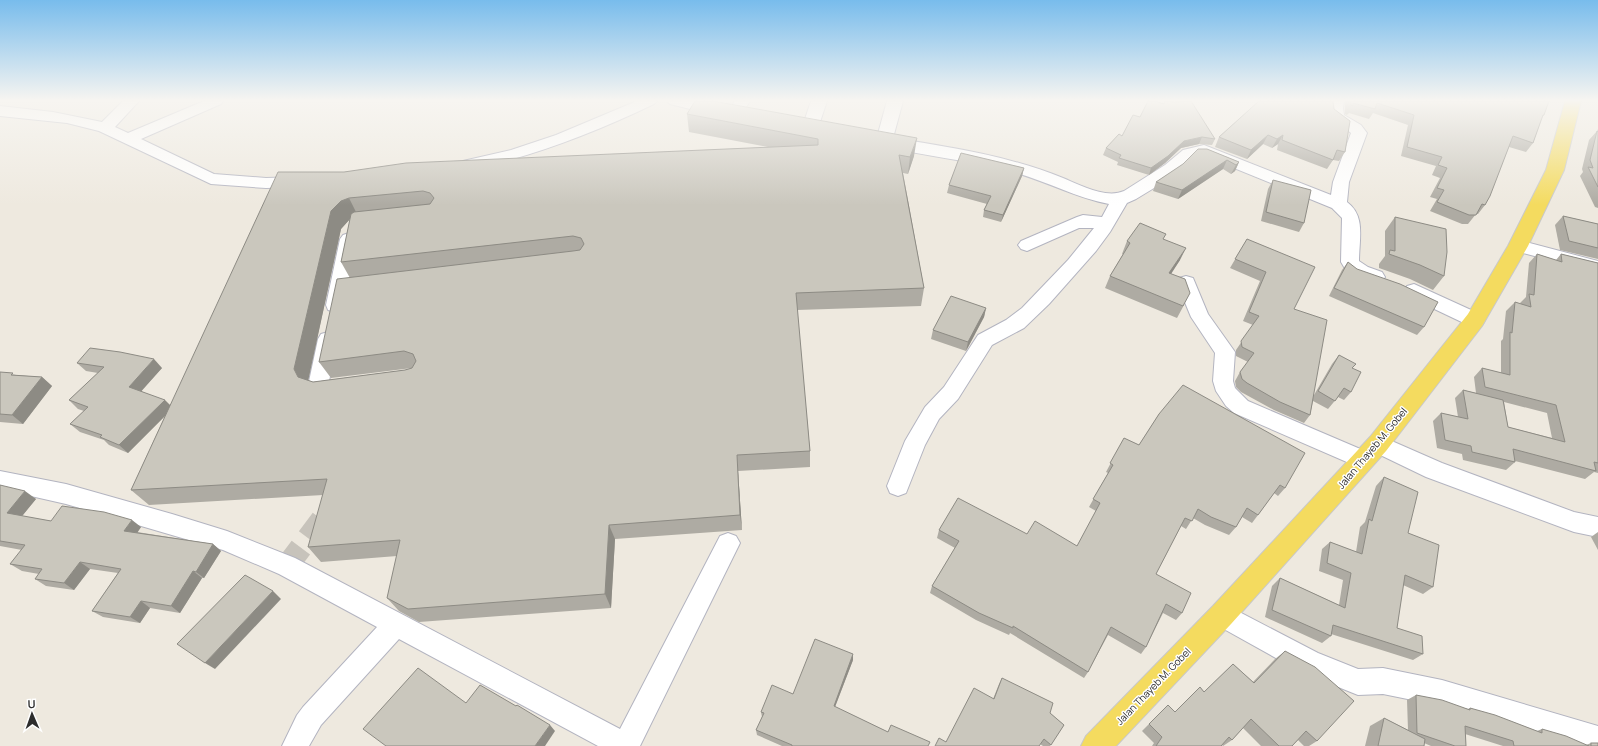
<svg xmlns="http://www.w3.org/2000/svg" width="1598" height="746" font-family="Manrope,sans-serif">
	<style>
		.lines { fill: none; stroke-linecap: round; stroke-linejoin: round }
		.minor-tunnel { stroke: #c7c3bb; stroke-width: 23; stroke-dasharray: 23 12; stroke-linecap: butt }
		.minor-casing { stroke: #b3b4c0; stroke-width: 2 }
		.primary-casing { stroke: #c8c8c8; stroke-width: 2 }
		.minor { fill: #fff; fill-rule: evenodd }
		.primary { fill: #f4db5f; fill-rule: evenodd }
		.wall { fill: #aeaba3; fill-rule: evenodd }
		.shaded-wall { fill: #8d8b84 }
		.building { fill: #cac7bd; stroke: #8d8b84; fill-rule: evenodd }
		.labels { text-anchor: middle; stroke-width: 3; stroke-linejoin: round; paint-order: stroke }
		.street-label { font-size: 10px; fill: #2d2d2d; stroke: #fff }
	</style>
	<rect width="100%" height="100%" fill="#eee9df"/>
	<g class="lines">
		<path class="minor-tunnel" d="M 287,566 L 327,513"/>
		<defs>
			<g id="minor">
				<path d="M 123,101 L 139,101 L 115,127 L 128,133 L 204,101 L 223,101 L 221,104 L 141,139 L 214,174 L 266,178 L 301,177 L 307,178 L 309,182 L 307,186 L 301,187 L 266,188 L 211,184 L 99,131 L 67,123 L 0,116 L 0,106 L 53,112 L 102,122 Z"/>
				<path d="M 637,101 L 657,101 L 654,104 C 594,133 534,156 469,170 L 463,169 L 461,165 L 463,161 L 511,150 L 556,135 Z"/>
				<path d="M 667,101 L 693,101 L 723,108 L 726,111 L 723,114 L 718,116 L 670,104 Z"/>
				<path d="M 735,101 L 750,101 L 740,117 L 735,119 L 730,117 L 727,114 Z"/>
				<path d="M 811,101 L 827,101 L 818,128 L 816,131 L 810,133 L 804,131 L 802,128 Z"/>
				<path d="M 887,101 L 903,101 L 893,138 C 950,147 1009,156 1063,178 C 1080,185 1106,199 1124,191 L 1165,165 L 1183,150 L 1204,145 L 1331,195 L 1333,182 L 1351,133 C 1338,122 1324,122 1330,101 L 1344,101 L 1343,108 L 1344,115 L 1361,125 L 1367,133 L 1349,182 L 1347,202 C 1366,216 1359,239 1359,261 L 1368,267 L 1382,272 L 1385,277 L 1382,282 L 1376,284 L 1359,278 L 1349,273 L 1344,267 L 1341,262 L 1342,218 L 1332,208 L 1202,155 L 1198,155 L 1159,185 L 1136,199 L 1127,203 L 1110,232 L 1096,251 L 1049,304 L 1024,328 L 992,345 L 958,399 L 939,419 L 925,445 L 906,493 L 898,496 L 890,493 L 887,486 L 905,441 L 925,407 L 944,387 L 978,335 L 1006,320 L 1022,308 L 1068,260 L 1094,228 L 1079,228 L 1027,251 L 1021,249 L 1018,245 L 1021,241 L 1077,217 L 1083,215 L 1102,217 L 1109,204 C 1076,198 1046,181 1013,172 C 969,160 923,156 878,145 L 876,141 Z"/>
				<path d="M 349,233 L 355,235 L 358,239 L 344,305 L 342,310 L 335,312 L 328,310 L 326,305 L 340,239 L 343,235 Z"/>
				<path d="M 1518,240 L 1598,261 L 1598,273 L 1512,250 L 1509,246 L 1512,242 Z"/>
				<path d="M 1186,276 L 1193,278 L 1208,314 L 1235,352 L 1233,381 L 1235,388 L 1248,401 L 1372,454 L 1375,460 L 1372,466 L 1364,469 L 1356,466 L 1234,413 L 1226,406 L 1216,391 L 1213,381 L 1215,353 L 1191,317 L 1177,283 L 1179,278 Z"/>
				<path d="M 1414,284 L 1482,315 L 1485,320 L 1482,325 L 1475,327 L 1468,325 L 1407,296 L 1405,291 L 1407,286 Z"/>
				<path d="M 328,332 L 335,334 L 338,339 L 329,381 L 339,380 L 346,382 L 349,388 L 346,394 C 333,398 323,397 311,392 L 308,386 L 318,339 L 321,334 Z"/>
				<path d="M 1378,435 L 1442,463 L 1574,512 L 1598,517 L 1598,537 L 1574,532 L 1426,477 L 1370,450 L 1367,444 L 1370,438 Z"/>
				<path d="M 0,471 L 66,484 L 172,514 L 227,531 L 295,558 L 620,729 L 720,536 L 728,533 L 736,536 L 740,543 L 640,746 L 598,746 L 399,639 L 321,725 L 309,746 L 282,746 L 297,715 L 303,707 L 377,627 L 279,574 L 223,550 L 66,504 L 0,489 Z"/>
				<path d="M 1222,603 L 1318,653 L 1358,669 L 1383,668 L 1442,680 L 1598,726 L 1598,746 L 1577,746 L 1442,706 L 1383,694 L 1358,695 L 1301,672 L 1213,623 L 1210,615 L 1213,607 Z"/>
			</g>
			<path id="primary" d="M 1565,101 L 1581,101 L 1564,170 L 1528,246 L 1482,326 L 1386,451 L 1231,624 L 1116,746 L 1081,746 L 1086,736 L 1213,606 L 1370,437 L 1468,314 L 1508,246 L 1546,170 Z"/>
		</defs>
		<use href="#minor" class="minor-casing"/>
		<use href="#primary" class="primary-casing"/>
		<use href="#minor" class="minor"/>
		<use href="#primary" class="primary"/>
	</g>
	<g class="wall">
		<path d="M 1165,101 L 1215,139 L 1212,145 L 1199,144 L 1181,148 L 1165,163 L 1149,175 L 1117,165 L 1118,162 L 1103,155 L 1106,148 L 1122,136 L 1140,117 L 1164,104 Z"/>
		<path d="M 1259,101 L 1345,152 L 1339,161 L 1333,160 L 1327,169 L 1277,150 L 1278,144 L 1272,148 L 1263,144 L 1247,159 L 1215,147 L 1219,137 Z"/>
		<path d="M 1345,101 L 1549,101 L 1544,115 L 1542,118 L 1533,143 L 1526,152 L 1509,147 L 1485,205 L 1478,214 L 1476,214 L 1468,224 L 1462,224 L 1430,211 L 1437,199 L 1430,197 L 1440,178 L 1432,175 L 1436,166 L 1401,156 L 1408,125 L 1373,113 L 1369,119 L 1349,113 L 1347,115 L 1345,114 Z"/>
		<path d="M 687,114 L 914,156 L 908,174 L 903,173 L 924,288 L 921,306 L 797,310 L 810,451 L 810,467 L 738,471 L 742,530 L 615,539 L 611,608 L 419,622 L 399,611 L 387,598 L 397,556 L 321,562 L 308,547 L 323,495 L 149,505 L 131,490 L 165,416 L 128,453 L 109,445 L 104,440 L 80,432 L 70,424 L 84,411 L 78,409 L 69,400 L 98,373 L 86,371 L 77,363 L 162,368 L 141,391 L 170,405 L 344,172 L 768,147 L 689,132 ZM 350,219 L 341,262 L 350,278 L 319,362 L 331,378 L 412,368 L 405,370 L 313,382 L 308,380 L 341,229 Z"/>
		<path d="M 1598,129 L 1598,208 L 1595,207 L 1580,176 L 1583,172 L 1582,169 L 1589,140 L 1597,131 Z"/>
		<path d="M 1207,149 L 1239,162 L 1235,171 L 1231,174 L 1223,169 L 1178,199 L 1153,191 L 1156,182 Z"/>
		<path d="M 1024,168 L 1022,176 L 1001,222 L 983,217 L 984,210 L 987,204 L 947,193 L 949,185 Z"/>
		<path d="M 1273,180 L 1304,223 L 1299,232 L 1261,221 L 1268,189 Z"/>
		<path d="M 1563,216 L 1598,224 L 1598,259 L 1560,250 L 1555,225 Z"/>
		<path d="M 1395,217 L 1444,276 L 1433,290 L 1410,279 L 1379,268 L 1379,264 L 1385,256 L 1385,231 Z"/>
		<path d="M 1163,239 L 1180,260 L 1171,273 L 1184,305 L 1177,318 L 1105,288 L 1110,276 L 1123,254 L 1122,254 L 1127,241 Z"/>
		<path d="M 1247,239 L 1294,309 L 1314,395 L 1332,364 L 1339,355 L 1352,368 L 1351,392 L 1344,400 L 1338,397 L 1328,409 L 1313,401 L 1310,415 L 1304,423 L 1274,410 L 1241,392 L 1236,387 L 1235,381 L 1240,372 L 1248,362 L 1236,356 L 1236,350 L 1253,325 L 1243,321 L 1260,281 L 1230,268 Z"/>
		<path d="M 1537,254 L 1556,260 L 1561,254 L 1598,263 L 1598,473 L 1594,472 L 1585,479 L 1515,461 L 1515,462 L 1506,470 L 1463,460 L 1462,454 L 1437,448 L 1433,421 L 1441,413 L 1458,417 L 1455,398 L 1463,390 L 1476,393 L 1474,377 L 1482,368 L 1501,373 L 1501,341 L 1503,339 L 1506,311 L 1515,302 L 1521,304 L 1520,303 L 1526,297 L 1529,263 ZM 1504,402 L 1547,413 L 1552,438 L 1508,427 Z"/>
		<path d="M 1348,262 L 1424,327 L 1417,335 L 1329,296 L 1342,270 Z"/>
		<path d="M 986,308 L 984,317 L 966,351 L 931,339 L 933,330 Z"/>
		<path d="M 0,372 L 16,375 L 42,377 L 52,386 L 23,424 L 0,422 Z"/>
		<path d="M 1159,414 L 1285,488 L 1278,496 L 1274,493 L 1258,515 L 1252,523 L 1242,517 L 1236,527 L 1229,535 L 1205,525 L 1193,518 L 1186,529 L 1181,526 L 1156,574 L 1182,613 L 1176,620 L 1163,613 L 1146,647 L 1141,654 L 1108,635 L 1088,672 L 1084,678 L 1010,633 L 1009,635 L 976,620 L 930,593 L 932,586 L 955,548 L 937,538 L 939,530 L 1027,534 L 1077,546 L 1096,511 L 1089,507 L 1108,473 L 1106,472 L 1124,438 L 1139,445 Z"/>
		<path d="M 1384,477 L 1408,533 L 1433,587 L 1423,594 L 1403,585 L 1397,628 L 1423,654 L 1413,660 L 1331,634 L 1331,636 L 1322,643 L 1265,617 L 1272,586 L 1280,578 L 1339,605 L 1343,580 L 1319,571 L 1322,549 L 1330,542 L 1356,552 L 1360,527 L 1365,522 L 1376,486 Z"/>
		<path d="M 0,485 L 36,499 L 22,516 L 51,521 L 141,527 L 137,532 L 213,544 L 221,551 L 204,578 L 202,578 L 180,613 L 150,608 L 140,623 L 103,617 L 92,611 L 118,573 L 90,569 L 74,590 L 46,586 L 35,579 L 39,574 L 22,571 L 10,564 L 22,550 L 0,546 Z"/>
		<path d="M 1598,532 L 1598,550 L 1591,537 Z"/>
		<path d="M 1285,651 L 1317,741 L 1309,746 L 1304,746 L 1298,740 L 1292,746 L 1261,746 L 1243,728 L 1232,740 L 1223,746 L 1222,745 L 1221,746 L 1152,746 L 1154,743 L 1142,731 L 1168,705 L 1175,712 L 1200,687 L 1204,692 L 1233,664 L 1253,682 L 1275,659 Z"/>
		<path d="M 853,660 L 835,707 L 888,732 L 928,746 L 782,746 L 757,735 L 756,730 L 762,717 L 761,712 Z"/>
		<path d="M 1002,678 L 1050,713 L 1064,725 L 1050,746 L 1043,746 L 1040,744 L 946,742 L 993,699 L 999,684 Z"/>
		<path d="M 1416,695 L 1468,709 L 1470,708 L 1537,731 L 1542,729 L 1586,745 L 1591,743 L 1598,746 L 1503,746 L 1465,734 L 1466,746 L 1431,746 L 1424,743 L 1424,746 L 1365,746 L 1370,726 L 1384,718 L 1408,730 L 1407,700 Z"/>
	</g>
	<g class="shaded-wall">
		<path d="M 1268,135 L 1263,144 L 1247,159 L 1251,150 Z"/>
		<path d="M 1283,135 L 1278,144 L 1272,148 L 1277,139 Z"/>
		<path d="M 1202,137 L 1199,144 L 1181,148 L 1165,163 L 1149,175 L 1151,168 L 1184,141 Z"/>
		<path d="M 917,138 L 914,156 L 908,174 L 910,157 Z"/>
		<path d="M 1227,160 L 1223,169 L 1178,199 L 1182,190 Z"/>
		<path d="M 1239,162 L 1235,171 L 1231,174 L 1236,165 Z"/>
		<path d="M 1024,168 L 1022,176 L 1001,222 L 1003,215 Z"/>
		<path d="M 349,198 L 358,216 L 350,219 L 341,229 L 307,386 L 298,377 L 294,369 L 331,211 L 341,201 Z"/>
		<path d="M 1186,248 L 1180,260 L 1164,285 L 1169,273 Z"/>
		<path d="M 986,308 L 984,317 L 966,351 L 968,342 Z"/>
		<path d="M 154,359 L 162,368 L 138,395 L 129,387 Z"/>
		<path d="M 42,377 L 52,386 L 23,424 L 12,415 Z"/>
		<path d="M 165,400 L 173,408 L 128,453 L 119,445 Z"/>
		<path d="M 737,455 L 738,471 L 742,530 L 740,515 Z"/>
		<path d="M 25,491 L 36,499 L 18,521 L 7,513 Z"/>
		<path d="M 132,520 L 141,527 L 134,538 L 124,531 Z"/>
		<path d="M 609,525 L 615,539 L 611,608 L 605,594 Z"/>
		<path d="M 213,544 L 221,551 L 204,578 L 196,572 Z"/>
		<path d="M 80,562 L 90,569 L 74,590 L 64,583 Z"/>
		<path d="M 193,571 L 202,578 L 180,613 L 171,606 Z"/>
		<path d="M 273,591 L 281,599 L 215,669 L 205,663 Z"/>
		<path d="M 141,601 L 150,608 L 140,623 L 130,617 Z"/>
		<path d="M 853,654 L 853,660 L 833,712 L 834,706 Z"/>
		<path d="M 550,725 L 555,731 L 545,746 L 535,746 Z"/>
	</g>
	<g class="building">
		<path d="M 695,101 L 713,101 L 917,138 L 910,157 L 899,155 L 924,288 L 796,293 L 810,451 L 737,455 L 740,515 L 609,525 L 605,594 L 408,609 L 387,598 L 400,540 L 308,547 L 327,479 L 131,490 L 278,172 L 344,172 L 406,163 L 818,145 L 818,139 L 687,114 ZM 423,191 L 430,193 L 434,198 L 430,204 L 354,212 L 351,214 L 341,262 L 573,236 L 581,238 L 584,244 L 580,250 L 573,251 L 337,279 L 319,362 L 404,351 L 413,354 L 416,361 L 412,368 L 405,370 L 313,382 L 298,377 L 294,369 L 331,211 L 341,201 L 349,198 Z"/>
		<path d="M 1148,101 L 1155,101 L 1164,104 L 1165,101 L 1174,102 L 1191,101 L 1215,139 L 1202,137 L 1184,141 L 1168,156 L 1151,168 L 1119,158 L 1121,155 L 1106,148 L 1119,134 L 1122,136 L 1133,115 L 1140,117 Z"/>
		<path d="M 1259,101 L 1333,101 L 1334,109 L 1350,121 L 1345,152 L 1337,150 L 1333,160 L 1282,140 L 1283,135 L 1277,139 L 1268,135 L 1251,150 L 1219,137 Z"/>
		<path d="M 1351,101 L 1549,101 L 1544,115 L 1543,115 L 1533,143 L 1513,136 L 1490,196 L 1485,205 L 1482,204 L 1476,215 L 1469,215 L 1437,202 L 1444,190 L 1437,188 L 1447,168 L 1438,165 L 1442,157 L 1407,147 L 1414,115 L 1377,103 L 1375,109 L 1353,103 L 1353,106 L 1351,105 Z"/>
		<path d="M 1597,131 L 1598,132 L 1598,187 L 1588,167 L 1593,168 L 1590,160 Z"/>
		<path d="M 1198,149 L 1207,149 L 1239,162 L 1236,165 L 1227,160 L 1182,190 L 1156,182 L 1183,164 Z"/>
		<path d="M 961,153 L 1024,168 L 1003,215 L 984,210 L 991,196 L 949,185 Z"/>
		<path d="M 1273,180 L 1311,190 L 1304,223 L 1266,212 Z"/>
		<path d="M 1563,216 L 1598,224 L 1598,248 L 1569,241 Z"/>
		<path d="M 1395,217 L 1446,229 L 1447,252 L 1444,276 L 1420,265 L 1389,254 L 1390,250 L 1395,251 Z"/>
		<path d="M 1140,223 L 1166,234 L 1163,239 L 1186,248 L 1169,273 L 1185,279 L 1190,293 L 1183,306 L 1110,276 L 1130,243 L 1127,241 Z"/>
		<path d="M 1247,239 L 1315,267 L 1294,309 L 1327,320 L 1310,415 L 1280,402 L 1247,383 L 1242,379 L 1240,372 L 1254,353 L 1242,347 L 1241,341 L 1259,316 L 1249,312 L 1266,272 L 1235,259 Z"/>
		<path d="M 1537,254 L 1562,262 L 1561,254 L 1598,263 L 1598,463 L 1594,462 L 1596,471 L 1513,449 L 1515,462 L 1472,452 L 1471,446 L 1445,440 L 1441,413 L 1468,419 L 1463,390 L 1503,400 L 1508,427 L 1565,442 L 1556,405 L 1485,387 L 1482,368 L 1510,375 L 1510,332 L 1512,333 L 1515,302 L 1531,307 L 1529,294 L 1534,295 Z"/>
		<path d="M 1348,262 L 1357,269 L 1400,284 L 1438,302 L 1424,327 L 1334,288 Z"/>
		<path d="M 951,296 L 986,308 L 968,342 L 933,330 Z"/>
		<path d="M 90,348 L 120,352 L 154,359 L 129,387 L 165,400 L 119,445 L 100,437 L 102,435 L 70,424 L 88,407 L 69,400 L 104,367 L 77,363 Z"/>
		<path d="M 1339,355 L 1356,364 L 1352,368 L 1361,372 L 1351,392 L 1344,388 L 1335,401 L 1318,391 Z"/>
		<path d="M 0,372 L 13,373 L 11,375 L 42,377 L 12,415 L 0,414 Z"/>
		<path d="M 1183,385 L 1305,453 L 1285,488 L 1280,485 L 1258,515 L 1247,508 L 1236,527 L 1211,517 L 1198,509 L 1192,521 L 1185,518 L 1156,574 L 1191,593 L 1182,613 L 1166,604 L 1146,647 L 1111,627 L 1088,672 L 1013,626 L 1013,628 L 979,613 L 932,586 L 959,541 L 939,530 L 958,498 L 1027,534 L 1035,521 L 1077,546 L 1100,503 L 1093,499 L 1113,465 L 1110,463 L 1124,438 L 1139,445 L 1159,414 Z"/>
		<path d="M 1384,477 L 1418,492 L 1408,533 L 1439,545 L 1433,587 L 1405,575 L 1397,628 L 1422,636 L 1423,654 L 1333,625 L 1331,636 L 1272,610 L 1280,578 L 1345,608 L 1351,573 L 1327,563 L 1330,542 L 1362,554 L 1369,519 L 1372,521 Z"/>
		<path d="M 0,485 L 25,491 L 7,513 L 51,521 L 62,506 L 104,512 L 132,520 L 124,531 L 213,544 L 196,572 L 193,571 L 171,606 L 141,601 L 130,617 L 92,611 L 121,569 L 80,562 L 64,583 L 35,579 L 42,569 L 10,564 L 25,545 L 0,541 Z"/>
		<path d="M 245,575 L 273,591 L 205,663 L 177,644 Z"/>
		<path d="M 815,639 L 853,654 L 834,706 L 888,732 L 891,725 L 930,742 L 928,746 L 792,746 L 792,745 L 756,730 L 764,713 L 761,712 L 772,685 L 793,694 Z"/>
		<path d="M 1285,651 L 1315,667 L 1354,701 L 1317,741 L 1306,731 L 1292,746 L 1279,746 L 1251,719 L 1232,740 L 1229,737 L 1221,746 L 1156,746 L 1162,737 L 1149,724 L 1168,705 L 1175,712 L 1200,687 L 1204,692 L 1233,664 L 1254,683 Z"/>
		<path d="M 418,668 L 466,703 L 480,685 L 516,706 L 517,705 L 550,725 L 535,746 L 386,746 L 363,729 Z"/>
		<path d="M 1002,678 L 1053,703 L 1050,713 L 1064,725 L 1051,745 L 1044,739 L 1039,746 L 935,746 L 939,738 L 946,742 L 974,688 L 994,699 Z"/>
		<path d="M 1416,695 L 1442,700 L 1470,710 L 1470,708 L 1495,715 L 1542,733 L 1542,729 L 1566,736 L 1589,746 L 1514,746 L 1513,741 L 1465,726 L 1466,746 L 1455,746 L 1417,733 Z"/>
		<path d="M 1384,718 L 1425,739 L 1424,746 L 1378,746 Z"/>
		<rect x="1591" y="743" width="7" height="3"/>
	</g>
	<linearGradient id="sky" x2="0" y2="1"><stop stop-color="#78bcec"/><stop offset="0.49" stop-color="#f7f5f1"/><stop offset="1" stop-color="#f7f5f1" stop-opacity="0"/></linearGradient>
	<rect width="1598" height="205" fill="url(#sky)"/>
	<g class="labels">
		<g class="street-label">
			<text transform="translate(1372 448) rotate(-50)" y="4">Jalan Thayeb M. Gobel</text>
			<text transform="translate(1153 686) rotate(-46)" y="4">Jalan Thayeb M. Gobel</text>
		</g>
	</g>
	<g transform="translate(32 714) rotate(358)" stroke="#ffffff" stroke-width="3" paint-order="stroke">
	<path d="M0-3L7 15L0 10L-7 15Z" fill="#2d2d2d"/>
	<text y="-6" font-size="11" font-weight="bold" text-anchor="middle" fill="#2d2d2d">U</text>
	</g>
</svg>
